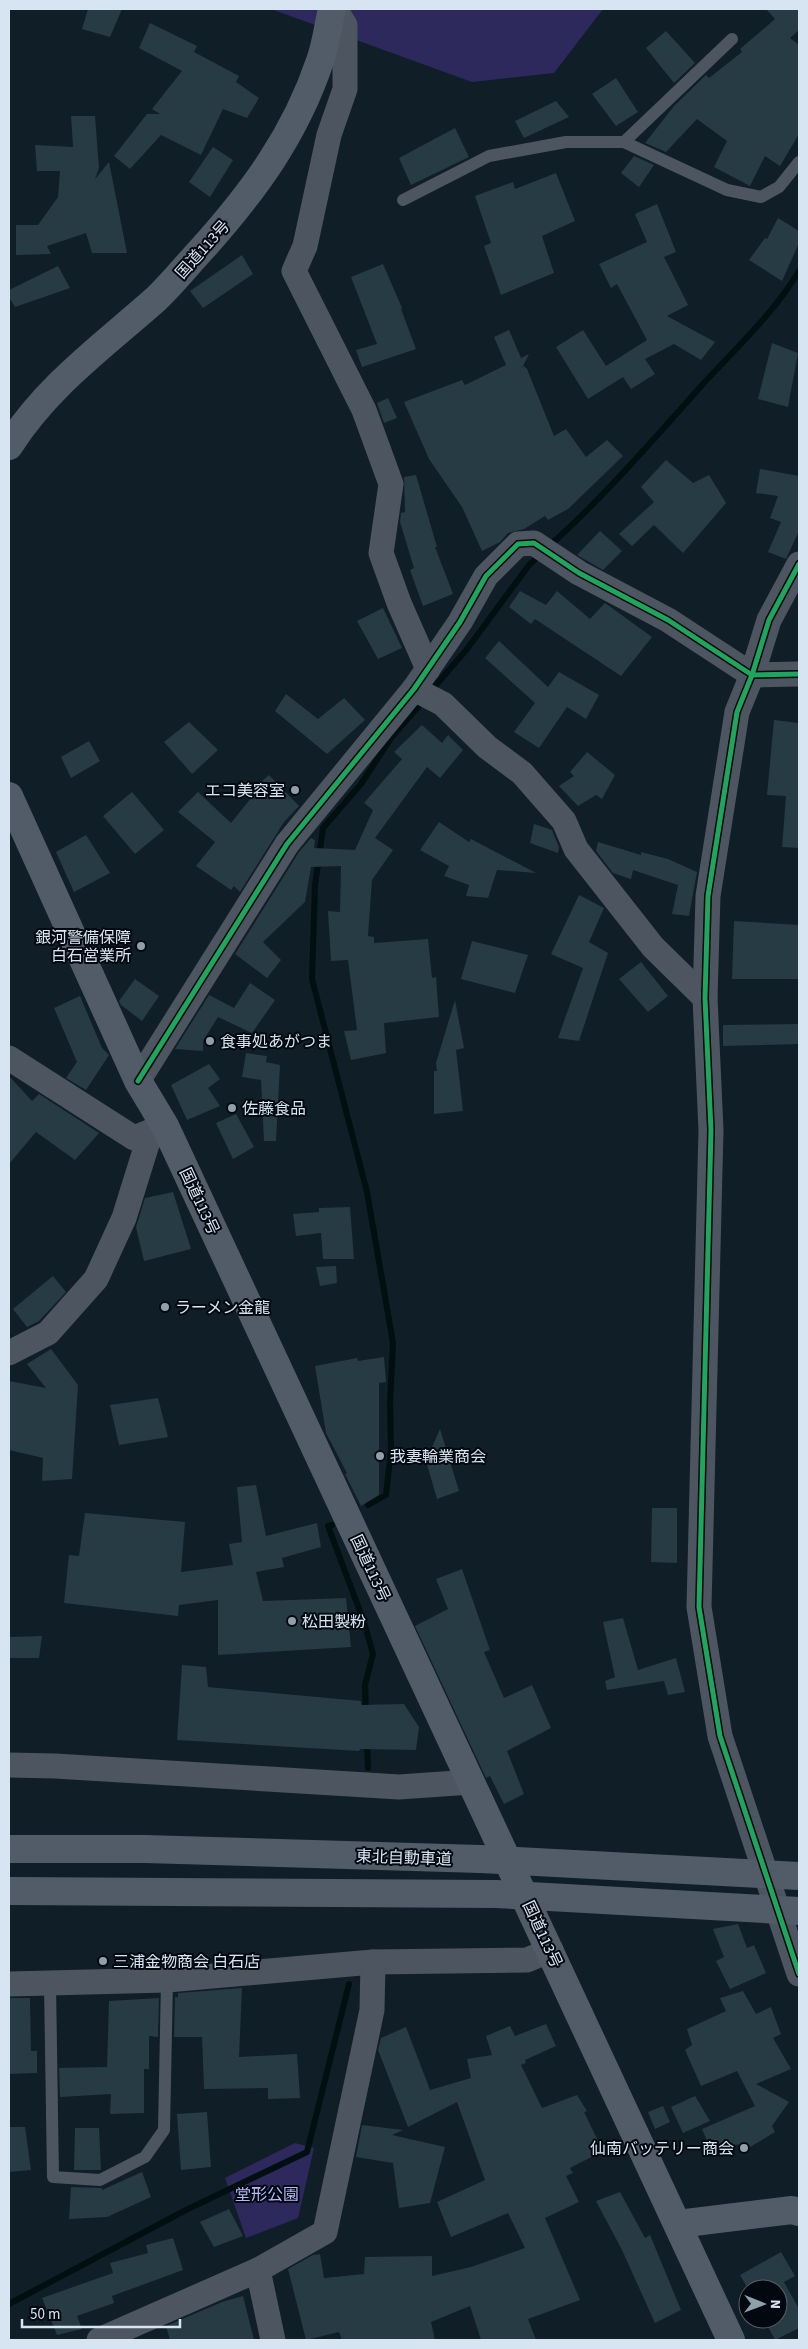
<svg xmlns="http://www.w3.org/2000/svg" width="808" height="2349" font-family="'Source Sans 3','Noto Sans JP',sans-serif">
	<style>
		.green { fill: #2d295c }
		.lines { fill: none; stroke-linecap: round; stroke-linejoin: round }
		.stream { stroke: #010f11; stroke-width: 6 }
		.building { fill: #263b43 }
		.lane { stroke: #4d5560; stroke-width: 12 }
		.street { stroke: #4d5560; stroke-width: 25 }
		.highway { stroke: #515c68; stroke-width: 28 }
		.cycleway-casing { stroke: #02080f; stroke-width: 8 }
		.cycleway { stroke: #20a55d; stroke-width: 5 }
		.poi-dot { fill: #919fab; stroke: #02080f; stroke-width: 2 }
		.labels { text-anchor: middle; stroke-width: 4; stroke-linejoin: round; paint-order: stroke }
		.street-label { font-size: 16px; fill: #d7e5f2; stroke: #02080f }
		.poi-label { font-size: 16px; fill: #d7e5f2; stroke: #02080f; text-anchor: start }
		.park-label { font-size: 16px; fill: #b7b7f9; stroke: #02080f }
	</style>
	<rect width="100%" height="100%" fill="#101e27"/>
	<g class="green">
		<path d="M 271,9 L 603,9 L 554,73 L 472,82 Z"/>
		<path d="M 295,2143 L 314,2148 L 298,2218 L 246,2238 L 225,2178 Z"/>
	</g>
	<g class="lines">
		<g class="stream">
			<path d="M 548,547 C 604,497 653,440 703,384 C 735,349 775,312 799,271"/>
			<path d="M 430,692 L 467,649 L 529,565 L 541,554"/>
			<path d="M 368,1505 L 386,1495 L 391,1450 L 390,1402 L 393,1343 L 367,1192 L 312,979 L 315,885 L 323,828 L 361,784 L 391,738 L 424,700"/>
			<path d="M 332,1525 L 328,1526 L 364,1622 L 373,1654 L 365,1685 L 366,1712"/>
			<path d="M 367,1742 L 368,1768"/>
			<path d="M 9,2304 L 186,2210 L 307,2152 L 349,1984"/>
		</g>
	</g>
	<g class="building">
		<path d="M 88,9 L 122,9 L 110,37 L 82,29 Z"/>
		<path d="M 766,9 L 799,9 L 799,30 L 790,38 L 799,45 L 799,134 L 780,166 L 765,156 L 750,186 L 714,167 L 727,141 L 697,119 L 666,152 L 645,143 L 674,106 L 706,75 L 709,78 L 742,52 L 740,49 L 775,19 Z"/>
		<path d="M 150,23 L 197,46 L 194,52 L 239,76 L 236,82 L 259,98 L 247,118 L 223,109 L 201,155 L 161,135 L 130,169 L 114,156 L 147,114 L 160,114 L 152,109 L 182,71 L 139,48 Z"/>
		<path d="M 666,31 L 695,63 L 674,83 L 646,48 Z"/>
		<path d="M 616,78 L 638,112 L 616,126 L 592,94 Z"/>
		<path d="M 556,101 L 569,117 L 524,138 L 515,121 Z"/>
		<path d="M 71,116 L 95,116 L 99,168 L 95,179 L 109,162 L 127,253 L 92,253 L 86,233 L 47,246 L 51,254 L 16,255 L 16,225 L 38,225 L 58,197 L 60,171 L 37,171 L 35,145 L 73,147 Z"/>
		<path d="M 455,128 L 469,157 L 411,185 L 399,158 Z"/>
		<path d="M 213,147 L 233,160 L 210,197 L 189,182 Z"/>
		<path d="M 634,156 L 654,165 L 639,187 L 621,173 Z"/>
		<path d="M 556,173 L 575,221 L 542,236 L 554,273 L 501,295 L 484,246 L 491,243 L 475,196 L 513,182 L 515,189 Z"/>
		<path d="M 657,204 L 676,252 L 664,257 L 688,305 L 667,316 L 715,342 L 701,360 L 674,344 L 645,359 L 655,374 L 631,389 L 623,377 L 588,399 L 556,347 L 583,330 L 606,366 L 647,340 L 617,284 L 611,288 L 599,264 L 647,242 L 635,214 Z"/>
		<path d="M 778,218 L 799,231 L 799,243 L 782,281 L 749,260 L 765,238 L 767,239 Z"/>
		<path d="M 242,255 L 253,274 L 203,308 L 190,291 Z"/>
		<path d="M 383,264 L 402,308 L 401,309 L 416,349 L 362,367 L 356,350 L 377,344 L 351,277 Z"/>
		<path d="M 58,266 L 70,288 L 15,307 L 9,297 L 9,290 Z"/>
		<path d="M 509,330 L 521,358 L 529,354 L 522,368 L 524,366 L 527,369 L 554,436 L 566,429 L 586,457 L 607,440 L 623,456 L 568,509 L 548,520 L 545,516 L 524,529 L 508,533 L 500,542 L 482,551 L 462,507 L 429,459 L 404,402 L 462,380 L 465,385 L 506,365 L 494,337 Z"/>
		<path d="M 772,343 L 798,353 L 788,407 L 758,399 Z"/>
		<path d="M 388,398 L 397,418 L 384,423 L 377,403 Z"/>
		<path d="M 666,460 L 693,483 L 709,475 L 726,503 L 683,553 L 654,525 L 632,546 L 619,534 L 654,502 L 641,487 Z"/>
		<path d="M 760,469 L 799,476 L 799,531 L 786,559 L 768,552 L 781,522 L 770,518 L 778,496 L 756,493 Z"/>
		<path d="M 416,475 L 437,547 L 435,547 L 453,594 L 423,606 L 410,570 L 414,568 L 400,522 L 401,513 L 405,512 L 404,477 Z"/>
		<path d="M 600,531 L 622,551 L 603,570 L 577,555 Z"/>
		<path d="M 520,591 L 546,605 L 557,591 L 590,619 L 605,603 L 652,637 L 621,676 L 535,619 L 531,624 L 509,607 Z"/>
		<path d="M 383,608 L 402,648 L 378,659 L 357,621 Z"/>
		<path d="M 499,641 L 548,687 L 559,672 L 599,695 L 586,719 L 567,707 L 539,748 L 514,732 L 535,703 L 485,658 Z"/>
		<path d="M 286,694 L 318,719 L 344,698 L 365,720 L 327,754 L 275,711 Z"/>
		<path d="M 774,720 L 799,723 L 799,848 L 782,847 L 786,796 L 767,795 Z"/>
		<path d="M 189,722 L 218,750 L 192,774 L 164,742 Z"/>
		<path d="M 422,725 L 442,743 L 448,735 L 463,750 L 440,778 L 427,767 L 375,838 L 393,850 L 372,880 L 368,936 L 374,937 L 374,943 L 428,939 L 432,978 L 436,977 L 439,1017 L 384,1023 L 386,1053 L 351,1060 L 344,1031 L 357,1030 L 348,960 L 331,961 L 328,911 L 340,912 L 341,866 L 311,867 L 305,902 L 263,942 L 281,960 L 267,978 L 235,954 L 299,852 L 311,838 L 315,840 L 314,848 L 355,850 L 373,810 L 364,803 L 402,759 L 394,752 Z"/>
		<path d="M 89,741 L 100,761 L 71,778 L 61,757 Z"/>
		<path d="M 587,752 L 615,775 L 602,799 L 596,795 L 578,806 L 559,786 L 574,776 L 570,772 Z"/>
		<path d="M 269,775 L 299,806 L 284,822 L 240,892 L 234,886 L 231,890 L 196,866 L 215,842 L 178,812 L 198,792 L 231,823 L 251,798 L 247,794 Z"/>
		<path d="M 132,792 L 164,830 L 135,854 L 103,816 Z"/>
		<path d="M 439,822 L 469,842 L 471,839 L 536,873 L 497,870 L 488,898 L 466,896 L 469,885 L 444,876 L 449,866 L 420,850 Z"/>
		<path d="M 534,824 L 552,830 L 559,847 L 558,853 L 530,843 Z"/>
		<path d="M 86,835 L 110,873 L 74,892 L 56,852 Z"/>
		<path d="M 598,842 L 641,855 L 641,852 L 668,859 L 697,872 L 689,916 L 672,914 L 678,885 L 633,870 L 631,879 L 613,873 L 596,851 Z"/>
		<path d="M 579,895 L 604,908 L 589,942 L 608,953 L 579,1041 L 558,1038 L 583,968 L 551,954 Z"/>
		<path d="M 734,921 L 799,925 L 799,979 L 732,979 Z"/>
		<path d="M 472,941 L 528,955 L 515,993 L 461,979 Z"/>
		<path d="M 641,962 L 668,996 L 648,1012 L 619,979 Z"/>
		<path d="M 135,979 L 159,996 L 142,1021 L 121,1005 L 119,1001 Z"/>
		<path d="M 250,983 L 275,1000 L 252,1033 L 218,1017 L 203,1041 L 203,1051 L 175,1049 L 209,995 L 234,1008 Z"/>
		<path d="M 80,996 L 102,1048 L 109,1055 L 86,1090 L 66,1078 L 77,1062 L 54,1008 Z"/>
		<path d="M 455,1000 L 464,1048 L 456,1050 L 463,1111 L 434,1114 L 434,1071 L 437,1071 L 436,1063 Z"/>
		<path d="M 799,1024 L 799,1044 L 723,1046 L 723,1025 Z"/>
		<path d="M 246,1053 L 267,1056 L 266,1062 L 280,1065 L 276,1141 L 264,1141 L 261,1080 L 242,1077 Z"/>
		<path d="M 209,1064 L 220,1079 L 208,1088 L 220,1106 L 187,1120 L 171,1085 Z"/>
		<path d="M 9,1076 L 32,1101 L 39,1094 L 99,1133 L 75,1160 L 36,1132 L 9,1164 Z"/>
		<path d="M 236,1114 L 254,1147 L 233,1159 L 216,1123 Z"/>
		<path d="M 173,1192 L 191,1249 L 144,1261 L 136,1227 L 145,1198 Z"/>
		<path d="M 350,1207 L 354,1259 L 323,1259 L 321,1233 L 296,1236 L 293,1214 L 319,1212 L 319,1208 Z"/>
		<path d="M 336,1266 L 337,1283 L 320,1286 L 316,1267 Z"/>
		<path d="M 53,1276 L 66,1292 L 39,1321 L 27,1327 L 13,1309 Z"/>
		<path d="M 51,1349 L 78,1385 L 72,1479 L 42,1481 L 43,1458 L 9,1450 L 9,1381 L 46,1388 L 27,1364 Z"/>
		<path d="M 384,1357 L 386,1382 L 379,1383 L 379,1495 L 361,1506 L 345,1474 L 347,1473 L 326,1433 L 315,1366 L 357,1358 L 358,1361 Z"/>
		<path d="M 158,1398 L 168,1437 L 119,1445 L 110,1405 Z"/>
		<path d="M 440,1429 L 459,1491 L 437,1499 L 426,1461 Z"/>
		<path d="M 256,1485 L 266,1536 L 317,1523 L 321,1547 L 282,1558 L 284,1567 L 256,1572 L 263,1601 L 346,1598 L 351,1647 L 218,1655 L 218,1600 L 179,1605 L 178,1616 L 64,1603 L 69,1555 L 79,1556 L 85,1513 L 185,1522 L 181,1572 L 233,1565 L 229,1544 L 242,1542 L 237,1487 Z"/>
		<path d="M 652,1508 L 677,1508 L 677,1563 L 651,1562 Z"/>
		<path d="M 462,1569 L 490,1650 L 484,1652 L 504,1698 L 532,1685 L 551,1728 L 507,1751 L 524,1794 L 504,1804 L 490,1776 L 486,1778 L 415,1626 L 448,1609 L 436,1579 Z"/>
		<path d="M 623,1618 L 638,1670 L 676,1658 L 685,1692 L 668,1695 L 664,1681 L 607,1690 L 605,1681 L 615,1677 L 603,1622 Z"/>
		<path d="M 42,1636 L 39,1658 L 9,1658 L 9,1637 Z"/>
		<path d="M 182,1665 L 206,1667 L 208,1687 L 361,1701 L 361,1705 L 404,1704 L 419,1727 L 416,1750 L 360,1749 L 359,1751 L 177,1740 Z"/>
		<path d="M 738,1924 L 747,1948 L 754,1945 L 766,1973 L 730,1989 L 716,1961 L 724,1957 L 713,1929 Z"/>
		<path d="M 242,1988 L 239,2057 L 297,2054 L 300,2098 L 268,2099 L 268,2088 L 204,2089 L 202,2037 L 174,2037 L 175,1997 L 178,1997 L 178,1993 Z"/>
		<path d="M 743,1991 L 756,2014 L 771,2007 L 781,2034 L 773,2038 L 791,2069 L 756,2084 L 789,2102 L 772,2126 L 775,2132 L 742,2152 L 738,2144 L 714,2157 L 702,2129 L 755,2106 L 737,2071 L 701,2086 L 685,2050 L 692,2045 L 687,2029 L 726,2011 L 720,1998 Z"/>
		<path d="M 9,1998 L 30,1998 L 31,2051 L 37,2051 L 37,2073 L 9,2074 Z"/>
		<path d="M 159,1998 L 158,2037 L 149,2036 L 149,2069 L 144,2069 L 144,2113 L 110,2114 L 111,2094 L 60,2097 L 59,2068 L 107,2067 L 109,2001 Z"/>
		<path d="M 546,2024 L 556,2046 L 525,2060 L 526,2063 L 521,2065 L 542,2108 L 577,2095 L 587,2111 L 584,2112 L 603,2151 L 570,2168 L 573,2173 L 566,2176 L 579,2202 L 545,2218 L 580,2300 L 528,2319 L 536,2340 L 481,2340 L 470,2306 L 431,2322 L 435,2340 L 342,2340 L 339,2332 L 306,2340 L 288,2269 L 313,2255 L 320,2254 L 324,2278 L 364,2274 L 365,2257 L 432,2256 L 432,2276 L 471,2267 L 525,2248 L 508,2213 L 451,2237 L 437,2202 L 485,2180 L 457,2102 L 408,2127 L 378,2050 L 381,2038 L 406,2027 L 430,2090 L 471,2078 L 467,2059 L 492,2055 L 486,2036 L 510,2026 L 515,2036 Z"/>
		<path d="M 695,2096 L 710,2121 L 683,2133 L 671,2107 Z"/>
		<path d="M 663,2106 L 670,2122 L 655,2129 L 648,2112 Z"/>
		<path d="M 207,2112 L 211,2167 L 181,2170 L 177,2114 Z"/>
		<path d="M 362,2125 L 403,2130 L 392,2135 L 445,2147 L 430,2203 L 399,2208 L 393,2163 L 356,2157 Z"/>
		<path d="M 9,2127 L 25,2127 L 31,2170 L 9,2172 Z"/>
		<path d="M 75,2128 L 99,2128 L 101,2170 L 74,2170 Z"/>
		<path d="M 142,2172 L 151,2197 L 107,2217 L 69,2219 L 71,2187 L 102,2188 L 102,2190 Z"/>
		<path d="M 620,2192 L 645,2238 L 650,2235 L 681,2310 L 655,2323 L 622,2250 L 596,2201 Z"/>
		<path d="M 229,2209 L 243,2236 L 214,2247 L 200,2222 Z"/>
		<path d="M 173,2238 L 183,2270 L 112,2296 L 114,2303 L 77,2316 L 82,2329 L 57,2335 L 42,2298 L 113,2273 L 110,2263 L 148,2253 L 146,2245 Z"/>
		<path d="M 781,2252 L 795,2276 L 784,2282 L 799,2309 L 799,2328 L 775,2340 L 764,2319 L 778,2319 L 778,2289 L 748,2289 L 740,2275 Z"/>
		<path d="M 243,2296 L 254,2340 L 170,2340 L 166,2326 L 222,2302 Z"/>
	</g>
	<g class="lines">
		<g class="lane">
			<path d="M 624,142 L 732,39"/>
			<path d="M 403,200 L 489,156 L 566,142 L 624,142 L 727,190 L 761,197 L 779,187 L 799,162"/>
			<path d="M 50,1984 L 53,2177 L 100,2180 L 145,2157 L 164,2130 L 167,1980"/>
		</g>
		<g class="street">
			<path d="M 335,9 L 345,25 L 345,89 L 329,135 L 305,246 L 294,271 L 364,410 L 391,484 L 381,553 L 399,603 L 428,669"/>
			<path d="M 799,564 L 769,620 L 752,675 L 737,712 L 708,896 L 705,998 L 711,1130 L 699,1607 L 720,1736 L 799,1974"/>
			<path d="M 414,689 L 443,704 L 487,747 L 522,773 L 564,821 L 576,849 L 653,947 L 705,998"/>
			<path d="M 9,1058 L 134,1138 L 161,1127"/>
			<path d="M 138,1081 L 287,844 L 414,689 L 460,622 L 486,576 L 518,544 L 534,543 L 579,573 L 668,620 L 752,675 L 799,674"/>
			<path d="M 9,1353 L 48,1333 L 96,1279 L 124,1218 L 148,1141 L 165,1126"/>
			<path d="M 9,1765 L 55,1766 L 399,1787 L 471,1782"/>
			<path d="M 9,1984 L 167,1980 L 373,1962 L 527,1960 L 551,1950"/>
			<path d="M 258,2270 L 273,2340"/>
			<path d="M 99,2340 L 258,2270 L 325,2232 L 372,2010 L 373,1962"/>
		</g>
		<g class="highway">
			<path d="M 9,446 C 47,386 103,346 156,299 C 172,284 187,265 202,249 C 254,191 295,135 320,61 C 326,44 328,26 332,9"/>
			<path d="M 9,796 L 138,1081 L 165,1126 L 731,2340"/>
			<path d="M 9,1849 L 145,1849 L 480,1859 L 799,1876"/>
			<path d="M 9,1891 L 496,1894 L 799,1911"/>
			<path d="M 678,2224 L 792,2210 L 799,2212"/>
		</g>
		<defs>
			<g id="cycleway">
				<path d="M 799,564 L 769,620 L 752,675 L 737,712 L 708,896 L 705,998 L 711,1130 L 699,1607 L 720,1736 L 799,1974"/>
				<path d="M 138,1081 L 287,844 L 414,689 L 460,622 L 486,576 L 518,544 L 534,543 L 579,573 L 668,620 L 752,675 L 799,674"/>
			</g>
		</defs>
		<use href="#cycleway" class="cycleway-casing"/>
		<use href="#cycleway" class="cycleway"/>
	</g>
	<g class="poi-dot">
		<circle cx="295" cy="790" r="5"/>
		<circle cx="141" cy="946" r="5"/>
		<circle cx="210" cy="1041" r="5"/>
		<circle cx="232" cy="1108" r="5"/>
		<circle cx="165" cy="1307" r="5"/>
		<circle cx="380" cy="1456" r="5"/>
		<circle cx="292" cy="1621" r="5"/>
		<circle cx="103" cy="1961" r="5"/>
		<circle cx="744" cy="2148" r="5"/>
	</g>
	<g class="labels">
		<g class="street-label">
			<text transform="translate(202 249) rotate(-48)" y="6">国道113号</text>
			<text transform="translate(200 1201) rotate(65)" y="6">国道113号</text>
			<text transform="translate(371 1568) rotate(65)" y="6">国道113号</text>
			<text transform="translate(404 1857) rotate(2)" y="6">東北自動車道</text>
			<text transform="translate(543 1934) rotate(65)" y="6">国道113号</text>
		</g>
		<g class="poi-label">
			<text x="285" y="796" text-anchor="end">エコ美容室</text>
			<text x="131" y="943" text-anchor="end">銀河警備保障<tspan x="131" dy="18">白石営業所</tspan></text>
			<text x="220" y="1047">食事処あがつま</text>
			<text x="242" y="1114">佐藤食品</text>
			<text x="175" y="1313">ラーメン金龍</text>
			<text x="390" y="1462">我妻輪業商会</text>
			<text x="302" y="1627">松田製粉</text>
			<text x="113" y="1967">三浦金物商会 白石店</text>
			<text x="734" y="2154" text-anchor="end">仙南バッテリー商会</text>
		</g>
		<g class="park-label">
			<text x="267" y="2200">堂形公園</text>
		</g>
	</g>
	<rect width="808" height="2349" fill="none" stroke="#d7e5f2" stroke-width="20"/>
	<g transform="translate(763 2304) rotate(91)"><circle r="24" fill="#02080f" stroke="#57606a"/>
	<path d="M0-4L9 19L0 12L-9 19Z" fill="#919fab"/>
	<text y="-8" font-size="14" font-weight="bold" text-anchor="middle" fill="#d7e5f2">N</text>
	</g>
	<path d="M22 2319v8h158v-8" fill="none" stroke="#d7e5f2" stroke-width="2.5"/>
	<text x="30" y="2319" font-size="15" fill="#d7e5f2" stroke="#02080f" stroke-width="4" paint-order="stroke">50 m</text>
</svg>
